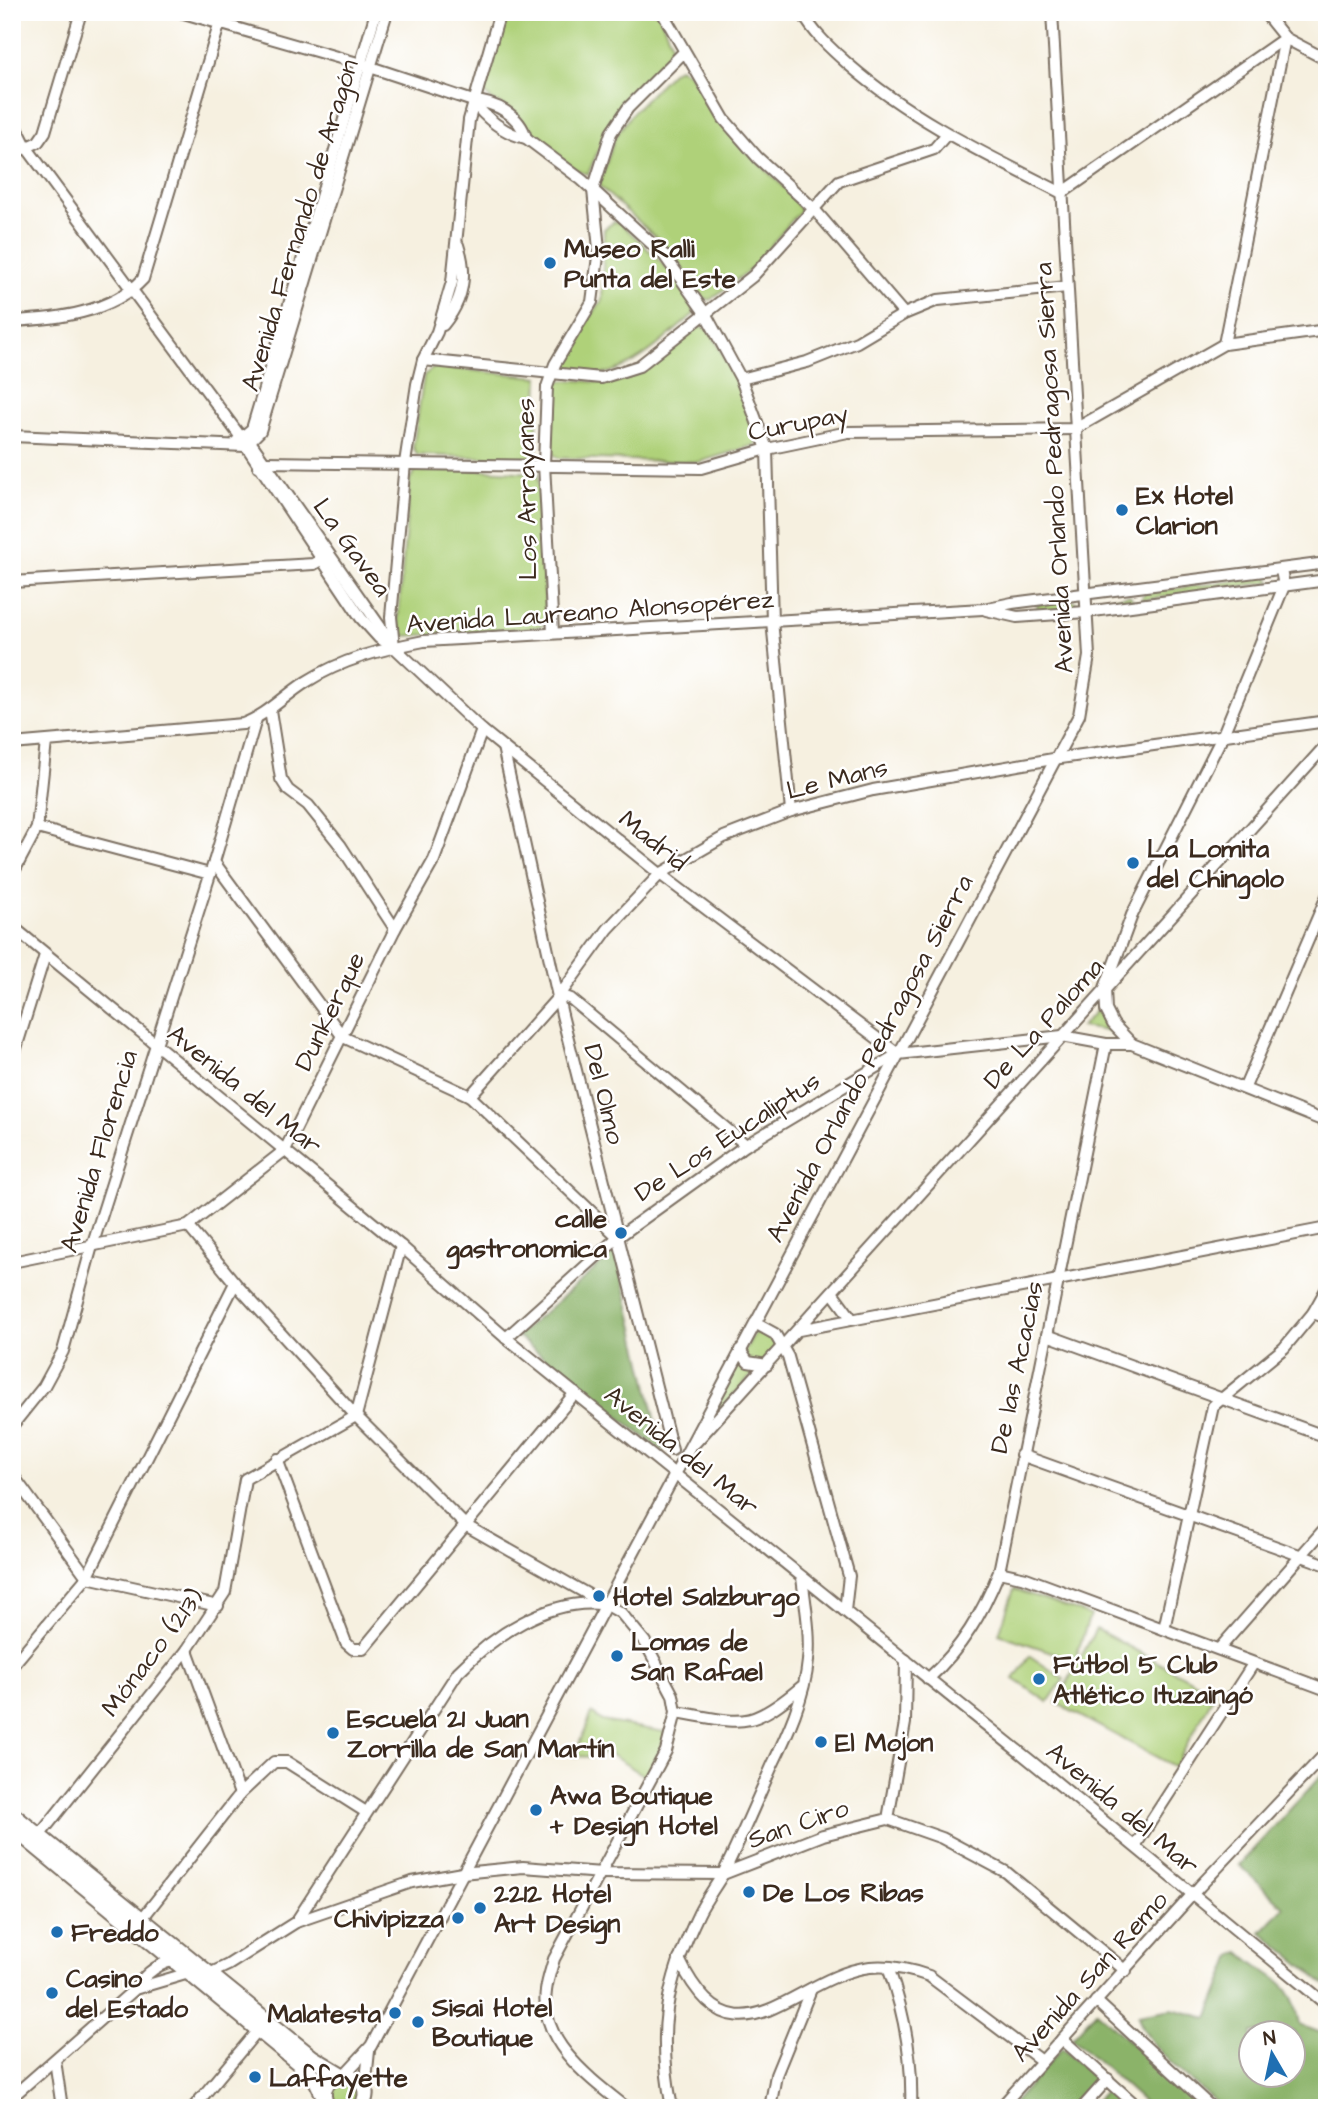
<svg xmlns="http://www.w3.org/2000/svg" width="1339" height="2120" font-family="'Architects Daughter',sans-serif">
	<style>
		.green { fill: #afd179; stroke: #757e4c; stroke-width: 2 }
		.forest { fill: #8bb369; stroke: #636e44; stroke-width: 2; fill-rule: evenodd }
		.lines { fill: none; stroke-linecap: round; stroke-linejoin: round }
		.minor-casing { stroke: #7c6f62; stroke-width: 14 }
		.major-casing { stroke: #7c6f62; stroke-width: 18 }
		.minor { stroke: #fff; stroke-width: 10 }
		.major { stroke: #fff; stroke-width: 14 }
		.poi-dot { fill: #1f6fb2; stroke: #fff; stroke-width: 2.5 }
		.labels { text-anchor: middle; stroke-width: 5; stroke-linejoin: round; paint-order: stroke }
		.street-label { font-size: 26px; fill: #3b2a1e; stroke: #fff }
		.poi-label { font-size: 26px; font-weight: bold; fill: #3b2a1e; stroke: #fff; text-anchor: start }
	</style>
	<rect width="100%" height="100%" fill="#fff"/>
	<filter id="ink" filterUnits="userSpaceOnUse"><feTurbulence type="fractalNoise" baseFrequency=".0143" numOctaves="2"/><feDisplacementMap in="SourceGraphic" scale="14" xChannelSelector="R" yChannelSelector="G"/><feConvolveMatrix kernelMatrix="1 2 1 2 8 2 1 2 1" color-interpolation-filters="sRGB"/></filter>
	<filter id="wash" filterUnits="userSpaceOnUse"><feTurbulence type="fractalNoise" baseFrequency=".00686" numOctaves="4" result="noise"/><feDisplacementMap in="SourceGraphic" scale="28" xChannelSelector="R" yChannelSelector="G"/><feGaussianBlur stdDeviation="1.57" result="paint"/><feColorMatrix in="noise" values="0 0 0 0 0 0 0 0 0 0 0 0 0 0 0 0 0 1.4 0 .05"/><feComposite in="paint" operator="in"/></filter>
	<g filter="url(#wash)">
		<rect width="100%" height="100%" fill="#f6f0e0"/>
		<g class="green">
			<path d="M 506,12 L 658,12 L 671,42 L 672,55 L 625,104 L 608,128 L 588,174 C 557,168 534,131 513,112 C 503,104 489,102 482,90 Z"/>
			<path d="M 679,68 L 689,73 L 738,143 L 787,190 L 801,210 L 751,269 L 710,300 L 703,298 L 667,247 L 599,186 L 615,137 L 633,112 L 674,70 Z"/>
			<path d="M 614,222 L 620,223 C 637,239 698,292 694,314 C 663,340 612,394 567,368 L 564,356 L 602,300 L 604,229 Z"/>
			<path d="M 700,326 L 710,330 L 737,382 L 758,437 L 755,445 L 699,462 L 559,458 L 551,453 L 551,389 L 556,382 C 577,376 600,387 622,380 C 652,369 671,338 700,326 Z"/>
			<path d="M 435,367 L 539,377 L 536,454 L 529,459 L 417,455 L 413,447 L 424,375 Z"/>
			<path d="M 423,467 L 538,473 L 546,618 L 543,625 L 535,628 L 404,636 L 398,620 L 410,479 L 416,470 Z"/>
			<path d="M 1268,576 L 1271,582 L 1143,600 L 1142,597 L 1145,593 Z"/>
			<path d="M 1130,595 L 1133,601 L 1095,604 L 1097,600 Z"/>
			<path d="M 1075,601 L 1076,608 L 1038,612 L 1037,604 Z"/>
			<path d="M 1098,1009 L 1113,1032 L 1081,1027 Z"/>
			<path d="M 756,1330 L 780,1345 L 703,1428 Z"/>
			<path d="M 1014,1589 L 1090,1615 L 1075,1660 L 999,1634 Z"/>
			<path d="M 1096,1629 L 1215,1693 L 1175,1767 L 1056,1703 Z"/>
			<path d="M 1030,1656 L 1064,1679 L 1048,1702 L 1014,1679 Z"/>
			<path d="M 592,1713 L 602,1721 L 665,1732 L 662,1748 L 647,1777 L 606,1752 L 594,1757 L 574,1756 Z"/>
			<path d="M 344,2078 L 360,2088 L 355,2108 L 334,2108 L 328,2089 Z"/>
		</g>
		<g class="forest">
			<path d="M 616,1251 L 663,1452 L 517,1336 Z"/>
			<path d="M 1327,1769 L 1327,1986 L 1261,1932 L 1284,1907 L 1239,1865 Z"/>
			<path d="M 1240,1952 C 1273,1983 1291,1974 1300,2025 L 1327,2035 L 1327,2108 L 1223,2108 C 1198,2087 1144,2046 1138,2015 L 1172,2009 L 1208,2018 L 1232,1956 ZM 1294,2032 L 1294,2074 L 1252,2074 L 1252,2032 Z"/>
			<path d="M 1096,2011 L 1202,2108 L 1150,2108 L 1072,2038 Z"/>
			<path d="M 1062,2048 L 1096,2080 L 1070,2108 L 1009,2108 Z"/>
			<path d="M 1108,2088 L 1128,2108 L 1090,2108 Z"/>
		</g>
	</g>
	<g filter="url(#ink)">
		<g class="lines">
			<defs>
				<g id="minor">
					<path d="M 180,12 L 361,64 L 473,101 C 495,102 520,115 526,138"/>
					<path d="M 662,12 L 724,119 L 758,158 L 814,209 L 904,314"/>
					<path d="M 802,12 C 813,33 831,49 848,64 C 912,120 987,155 1062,193 L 1285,38"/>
					<path d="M 1264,12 L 1285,38 L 1327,60"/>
					<path d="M 473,101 C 485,118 505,134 526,138 L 582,180 L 664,255 L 705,313 L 741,379 L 767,449 L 772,621 L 791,811"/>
					<path d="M 12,107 L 14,122 L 27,148 L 237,432 L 361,618 L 379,638 L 394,647 L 482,730 L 660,874 L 898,1054"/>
					<path d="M 12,154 L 38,142 L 45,132 L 81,12"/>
					<path d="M 12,321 C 56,319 112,313 143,279 L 223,12"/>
					<path d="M 443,325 C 463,301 468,274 458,245"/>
					<path d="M 1224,344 L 1285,38"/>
					<path d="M 423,360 L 601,378 L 639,366 L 753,276 L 839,181 L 934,149 L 946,135"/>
					<path d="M 741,379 L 807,362 L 857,342 L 904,314 L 938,300 L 1067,287"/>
					<path d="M 12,436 L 245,446 L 260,431 L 387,12"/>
					<path d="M 249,440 L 393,645"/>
					<path d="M 236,442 L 252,429 L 376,12"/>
					<path d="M 258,466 L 265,462 L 701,468 L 767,449 L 848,432 L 1075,429 L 1224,344 L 1327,330"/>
					<path d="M 12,582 L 314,564 L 329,555"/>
					<path d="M 986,610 L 1017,617 L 1086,612 L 1327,580"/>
					<path d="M 553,633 L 544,464 L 547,387 L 555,364 L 592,302 L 599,249 L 593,190 L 611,133 L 628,108 L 683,53"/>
					<path d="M 394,647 L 391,617 L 405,463 L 417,384 L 423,360 L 437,332 L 452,282 L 469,120 L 500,12"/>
					<path d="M 270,710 L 281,779 L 288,790 L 308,805 L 341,846 L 395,929"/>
					<path d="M 12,744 L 243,724 C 267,715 284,696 306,682 C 342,659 383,649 424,641 L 983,609 L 1012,603 L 1327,563"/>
					<path d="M 503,747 L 562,1015 L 672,1450"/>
					<path d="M 37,828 L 210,874"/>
					<path d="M 214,862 L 343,1037 L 470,1096 L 617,1236"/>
					<path d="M 12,875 L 37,828 L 46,742"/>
					<path d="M 12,926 L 401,1246 L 506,1338 L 1032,1762 L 1327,2005"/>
					<path d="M 560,995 L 571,999 L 746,1145"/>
					<path d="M 1132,1044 L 1113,1024 L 1106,1010 L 1105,988 L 1132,915 L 1222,737 L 1284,586 L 1281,570"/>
					<path d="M 12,1061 L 45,955"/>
					<path d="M 1245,1087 L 1327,896"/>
					<path d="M 470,1096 L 560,995 L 608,929 L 660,874 L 724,837 L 791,811 L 873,790 L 1053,759 L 1327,721"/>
					<path d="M 188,1226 L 235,1283 L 356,1416 L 465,1525 L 621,1613 L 645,1642 L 673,1695 L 676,1712 L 666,1751 L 554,1959 C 551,1970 547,1981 546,1991 C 539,2043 592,2080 627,2108"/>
					<path d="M 12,1262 L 188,1226 L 285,1150 L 395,929 L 434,860 L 482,730"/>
					<path d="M 832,1292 L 852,1319"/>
					<path d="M 1313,1313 L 1327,1318"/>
					<path d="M 755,1323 L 775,1334 L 788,1357 L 849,1576 L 845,1611"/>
					<path d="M 799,1330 L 1327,1228"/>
					<path d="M 1047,1335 L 1327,1437"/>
					<path d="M 506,1338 L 618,1237 L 746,1145 L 898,1054 L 1062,1036 L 1106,1044 L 1132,1044 L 1327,1122"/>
					<path d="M 740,1350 L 748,1362 L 767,1365"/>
					<path d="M 12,1426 L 44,1386 L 63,1351 L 92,1246 L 214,862 L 256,719"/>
					<path d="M 695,1443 L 1327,744"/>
					<path d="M 1021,1455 L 1327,1565"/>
					<path d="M 277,1459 L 346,1643 L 353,1649 L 363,1649 L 575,1393"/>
					<path d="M 12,1474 L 87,1577 L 218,1606"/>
					<path d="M 999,1572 L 1026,1578 L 1327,1690"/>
					<path d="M 1164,1629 L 1213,1406 L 1284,1348 L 1313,1313 L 1327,1288"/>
					<path d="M 1219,1649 L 1327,1526"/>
					<path d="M 187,1650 L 240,1794"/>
					<path d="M 12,1666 L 87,1577 L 235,1283"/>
					<path d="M 928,1679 C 962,1648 982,1614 999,1572 L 1106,1044"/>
					<path d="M 676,1712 C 740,1722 747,1733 801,1687"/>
					<path d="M 888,1819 L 905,1723 L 906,1660"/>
					<path d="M 39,1836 L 187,1650 L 225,1592 L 245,1479 L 356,1416 L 401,1246"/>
					<path d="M 1135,1846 L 1253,1664"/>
					<path d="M 141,1920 L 240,1794 L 274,1762 L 287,1762 L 366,1812"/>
					<path d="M 296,1922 L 458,1672 C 493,1636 547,1599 600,1604"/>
					<path d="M 679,1959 C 735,2077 793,1976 870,1967 C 890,1965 909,1969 929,1976 L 1042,2061"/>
					<path d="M 888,1967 C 905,2014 913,2058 911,2108"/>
					<path d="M 209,1974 L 228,1965 L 296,1922 L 412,1882 L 462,1873 L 523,1867 L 602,1873 L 723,1874 L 823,1835 L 888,1819 L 942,1838 L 1006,1872 L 1126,1971"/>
					<path d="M 138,1988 L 189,1973"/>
					<path d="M 1096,2001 L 1212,2108"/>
					<path d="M 1062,2039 L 1139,2108"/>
					<path d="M 55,2060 L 62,2108"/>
					<path d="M 344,2075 L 371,2046 L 1079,715 L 1089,656 L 1052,12"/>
					<path d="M 365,2090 L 369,2051"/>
					<path d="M 12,2097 L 135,1989 C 145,1974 159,1962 178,1960"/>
					<path d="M 193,2108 L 258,2030"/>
					<path d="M 672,2108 C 657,2032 665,1983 699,1913 C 706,1899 716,1886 724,1872 C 741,1838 756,1802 772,1766 C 787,1735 805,1696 808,1661 C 811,1634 805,1604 802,1577"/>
					<path d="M 770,2108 L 776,2075 L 811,1989"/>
					<path d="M 1000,2108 L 1200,1886 L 1327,1752"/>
					<path d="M 1082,2108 L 1108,2079"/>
				</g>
				<g id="major">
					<path d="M 12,1814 L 312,2057 L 342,2075"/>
					<path d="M 12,1827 L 314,2076 L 324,2097"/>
					<path d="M 328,2108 C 305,2066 385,2065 361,2108"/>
				</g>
			</defs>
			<use href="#minor" class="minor-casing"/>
			<use href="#major" class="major-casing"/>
			<use href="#minor" class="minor"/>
			<use href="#major" class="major"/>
		</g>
	</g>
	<g class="poi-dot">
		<circle cx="550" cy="263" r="7"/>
		<circle cx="1122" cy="510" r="7"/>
		<circle cx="1133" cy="863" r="7"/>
		<circle cx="621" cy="1233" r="7"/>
		<circle cx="599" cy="1596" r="7"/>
		<circle cx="617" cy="1656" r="7"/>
		<circle cx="1039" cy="1679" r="7"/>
		<circle cx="333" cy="1733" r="7"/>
		<circle cx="821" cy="1742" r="7"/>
		<circle cx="536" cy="1810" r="7"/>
		<circle cx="749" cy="1892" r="7"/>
		<circle cx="480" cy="1908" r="7"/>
		<circle cx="458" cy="1918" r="7"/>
		<circle cx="57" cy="1932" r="7"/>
		<circle cx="52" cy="1993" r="7"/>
		<circle cx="395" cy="2013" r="7"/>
		<circle cx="418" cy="2022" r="7"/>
		<circle cx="255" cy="2077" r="7"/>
	</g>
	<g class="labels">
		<g class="street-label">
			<text transform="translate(299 225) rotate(-73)" y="9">Avenida Fernando de Aragón</text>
			<text transform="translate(798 422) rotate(-11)" y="9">Curupay</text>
			<text transform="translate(1053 468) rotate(-93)" y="9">Avenida Orlando Pedragosa Sierra</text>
			<text transform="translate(526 489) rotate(-91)" y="9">Los Arrayanes</text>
			<text transform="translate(353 547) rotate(54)" y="9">La Gavea</text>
			<text transform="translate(590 611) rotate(-4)" y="9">Avenida Laureano Alonsopérez</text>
			<text transform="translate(837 778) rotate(-14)" y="9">Le Mans</text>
			<text transform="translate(654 840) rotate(39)" y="9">Madrid</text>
			<text transform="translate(329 1011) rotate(-64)" y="9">Dunkerque</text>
			<text transform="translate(1043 1023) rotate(-48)" y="9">De La Paloma</text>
			<text transform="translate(869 1058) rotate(-62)" y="9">Avenida Orlando Pedragosa Sierra</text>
			<text transform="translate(245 1089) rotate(39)" y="9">Avenida del Mar</text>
			<text transform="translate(605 1094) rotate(76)" y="9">Del Olmo</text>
			<text transform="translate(727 1136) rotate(-33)" y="9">De Los Eucaliptus</text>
			<text transform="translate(98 1151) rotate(-73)" y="9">Avenida Florencia</text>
			<text transform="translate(1016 1367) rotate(-78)" y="9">De las Acacias</text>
			<text transform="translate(682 1450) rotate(39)" y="9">Avenida del Mar</text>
			<text transform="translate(152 1652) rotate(-53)" y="9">Mónaco (213)</text>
			<text transform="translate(1123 1808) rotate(40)" y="9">Avenida del Mar</text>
			<text transform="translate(798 1823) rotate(-19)" y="9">San Ciro</text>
			<text transform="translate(1089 1976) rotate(-48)" y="9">Avenida San Remo</text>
		</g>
		<g class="poi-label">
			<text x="564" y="257">Museo Ralli<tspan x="564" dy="30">Punta del Este</tspan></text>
			<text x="1136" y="504">Ex Hotel<tspan x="1136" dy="30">Clarion</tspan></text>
			<text x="1147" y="857">La Lomita<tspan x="1147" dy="30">del Chingolo</tspan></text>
			<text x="607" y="1227" text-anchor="end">calle<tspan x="607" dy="30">gastronomica</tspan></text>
			<text x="613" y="1605">Hotel Salzburgo</text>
			<text x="631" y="1650">Lomas de<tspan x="631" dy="30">San Rafael</tspan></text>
			<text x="1053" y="1673">Fútbol 5 Club<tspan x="1053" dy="30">Atlético Ituzaingó</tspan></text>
			<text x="347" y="1727">Escuela 21 Juan<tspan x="347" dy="30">Zorrilla de San Martín</tspan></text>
			<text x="835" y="1751">El Mojon</text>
			<text x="550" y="1804">Awa Boutique<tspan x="550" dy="30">+ Design Hotel</tspan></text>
			<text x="763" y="1901">De Los Ribas</text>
			<text x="494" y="1902">2212 Hotel<tspan x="494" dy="30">Art Design</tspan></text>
			<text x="444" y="1927" text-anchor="end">Chivipizza</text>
			<text x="71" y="1941">Freddo</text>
			<text x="66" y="1987">Casino<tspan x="66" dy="30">del Estado</tspan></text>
			<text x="432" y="2016">Sisai Hotel<tspan x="432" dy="30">Boutique</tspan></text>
			<text x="381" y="2022" text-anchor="end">Malatesta</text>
			<text x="269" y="2086">Laffayette</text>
		</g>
	</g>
	<rect width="1339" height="2120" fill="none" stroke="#fff" stroke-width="42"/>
	<g transform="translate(1272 2054) rotate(351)"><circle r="33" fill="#ffffff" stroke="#b1aaa5" stroke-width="2"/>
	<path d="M0-5L12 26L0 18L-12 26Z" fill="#1f6fb2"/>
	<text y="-10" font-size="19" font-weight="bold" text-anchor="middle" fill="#3b2a1e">N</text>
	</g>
</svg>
